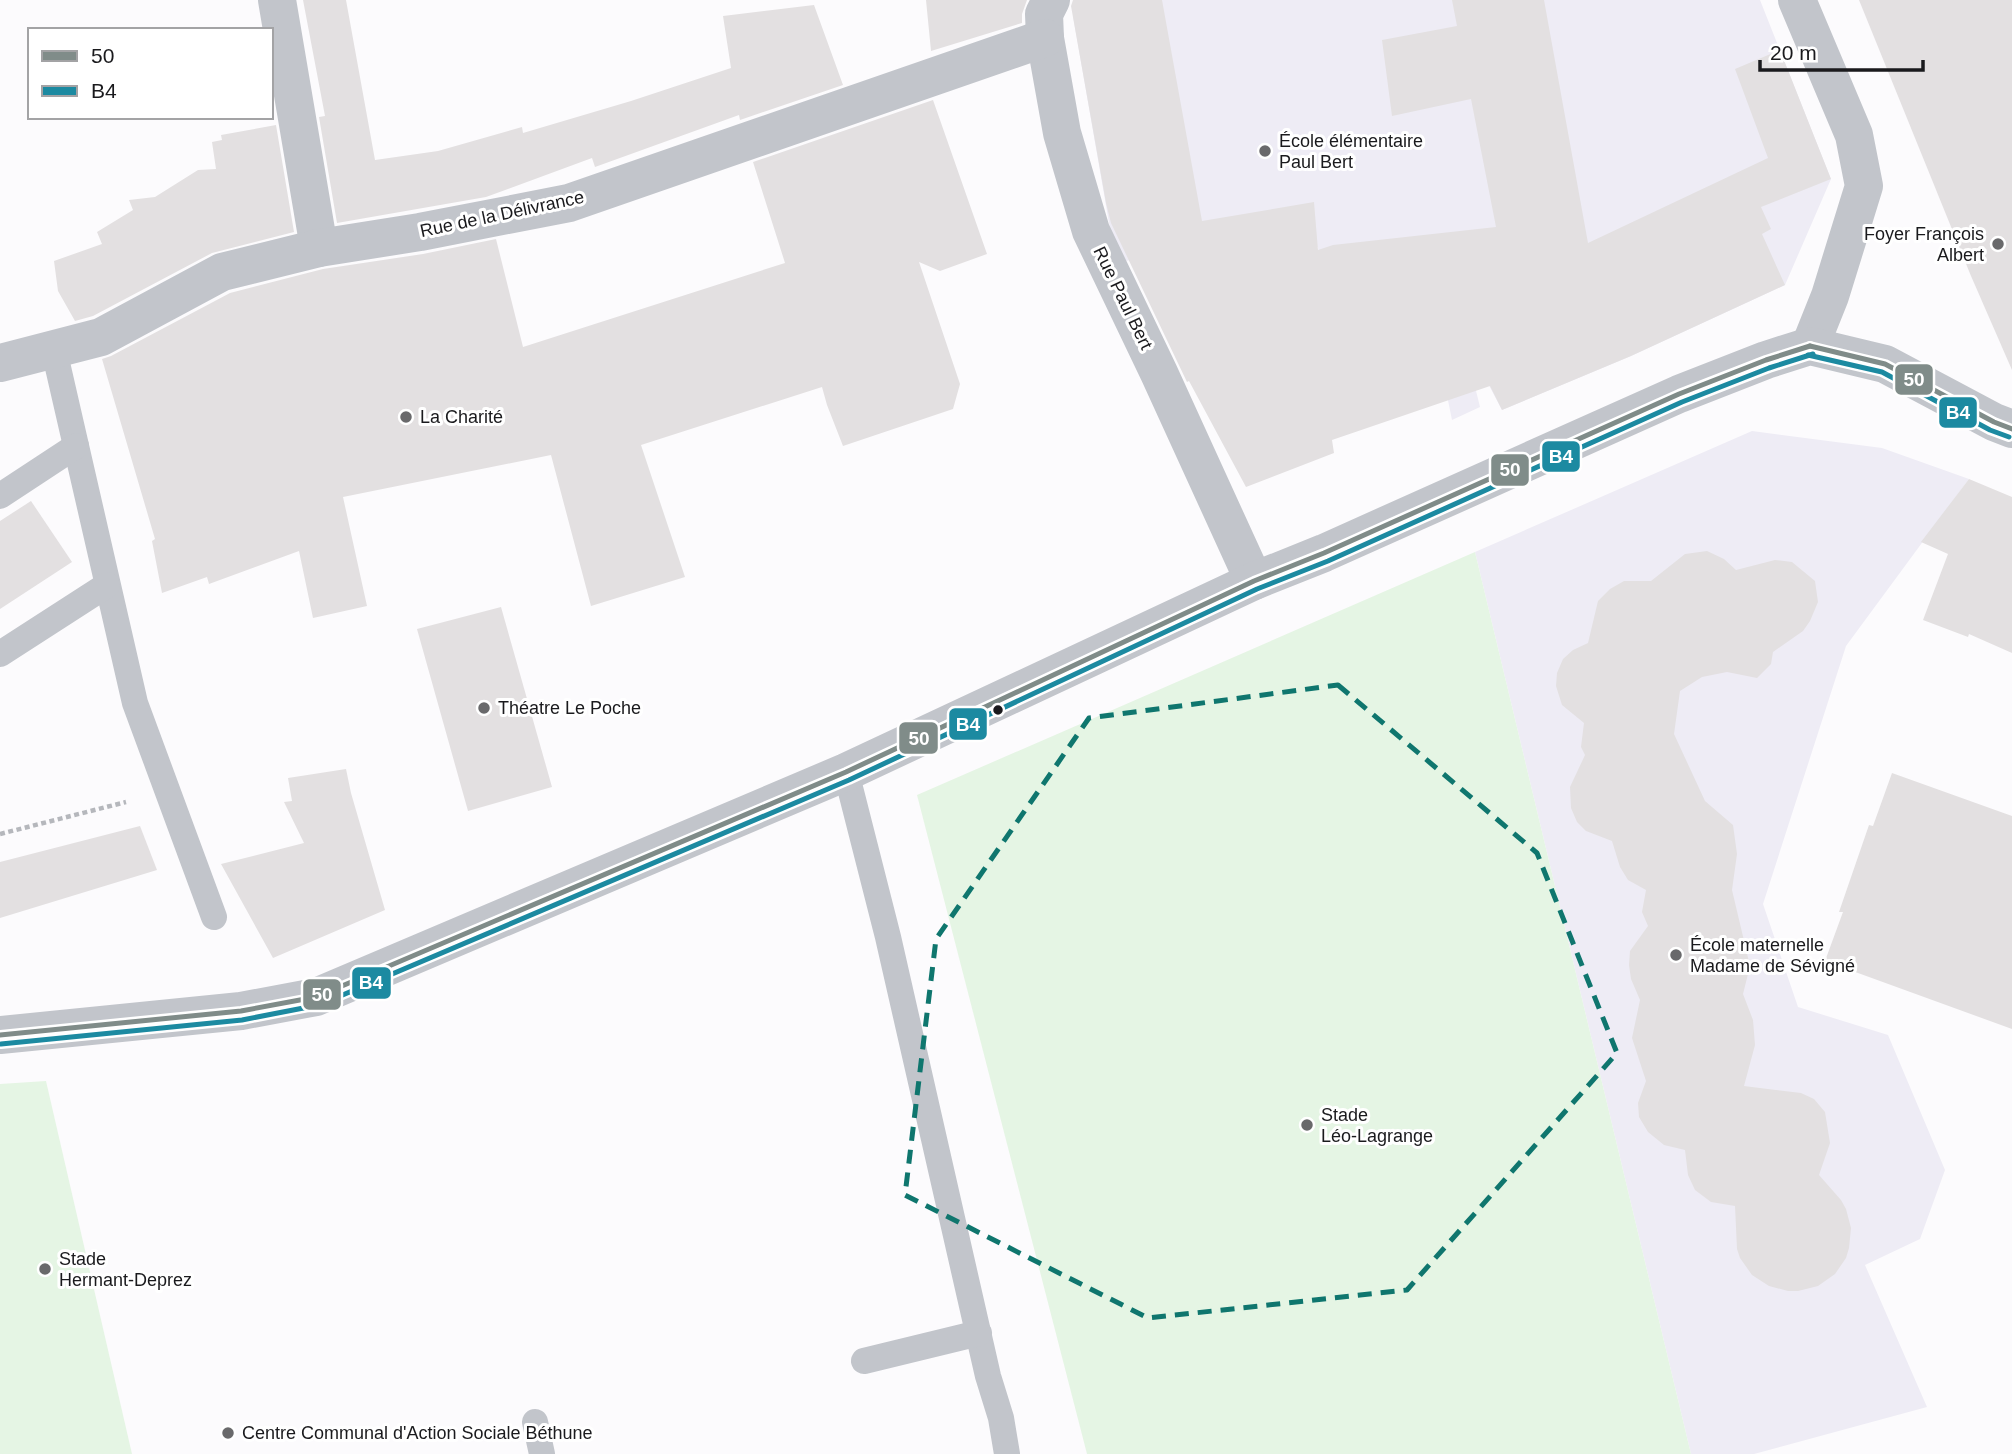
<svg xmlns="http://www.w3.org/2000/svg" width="2012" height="1454" font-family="Arial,sans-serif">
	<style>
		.built { fill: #eeecf5 }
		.green { fill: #e5f5e4 }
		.building { fill: #e3e0e1 }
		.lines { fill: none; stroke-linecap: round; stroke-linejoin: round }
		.path { stroke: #b5b7bc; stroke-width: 4.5; stroke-dasharray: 5 3.5; stroke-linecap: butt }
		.service { stroke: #c2c5cb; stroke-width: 26 }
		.pedestrian { stroke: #c2c5cb; stroke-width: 38 }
		.minor { stroke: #c2c5cb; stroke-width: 38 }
		.tertiary { stroke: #c2c5cb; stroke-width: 38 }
		.bus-1-casing { stroke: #fff; stroke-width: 10 }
		.bus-2-casing { stroke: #fff; stroke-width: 10 }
		.bus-1 { stroke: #808c89; stroke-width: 5 }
		.bus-2 { stroke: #1c8aa1; stroke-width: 5 }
		.marked { fill: none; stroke: #0f766e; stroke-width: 5; stroke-dasharray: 14 9; stroke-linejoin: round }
		.poi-dot { fill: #69696b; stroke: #fff; stroke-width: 2.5 }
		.bus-dot { fill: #1a1a1d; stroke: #fff; stroke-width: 2.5 }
		.labels { text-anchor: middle; stroke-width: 6; stroke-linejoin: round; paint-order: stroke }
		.poi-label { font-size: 18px; fill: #1a1a1d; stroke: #fff; text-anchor: start }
		.street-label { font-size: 18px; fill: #1a1a1d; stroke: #fff }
		.line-badge { stroke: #fff; stroke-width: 2.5 }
		.badge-label { font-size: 19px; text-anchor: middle; font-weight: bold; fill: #fff }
	</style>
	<rect width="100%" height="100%" fill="#fcfbfd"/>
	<g class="built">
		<path d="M 1078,0 L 1760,0 L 1831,179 L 1785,285 L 1631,356 L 1502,410 L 1462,334 L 1480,407 L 1452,420 L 1425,287 L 1322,301 L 1318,247 L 1182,249 L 1116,263 L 1073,16 Z"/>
		<path d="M 1752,431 L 1882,448 L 1969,479 L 1846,646 L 1763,904 L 1798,1007 L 1888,1035 L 1945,1170 L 1920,1239 L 1865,1265 L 1927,1407 L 1754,1454 L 1691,1454 L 1475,552 Z"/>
	</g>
	<g class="green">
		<path d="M 1475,552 L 1691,1454 L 1087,1454 L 917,795 Z"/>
		<path d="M 46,1081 L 132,1454 L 0,1454 L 0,1084 Z"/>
	</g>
	<g class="building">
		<path d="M 303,0 L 346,0 L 375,160 L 438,151 L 522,127 L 523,133 L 631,101 L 731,68 L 723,16 L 814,5 L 843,85 L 740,120 L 739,115 L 595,167 L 592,158 L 486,197 L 337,223 L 319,117 L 325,116 Z"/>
		<path d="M 926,0 L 1027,0 L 1022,14 L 1022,23 L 931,51 Z"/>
		<path d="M 1073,0 L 1162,0 L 1202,221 L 1314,202 L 1318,250 L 1333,245 L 1496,227 L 1471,99 L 1392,116 L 1382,40 L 1457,26 L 1452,0 L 1544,0 L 1588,243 L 1768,158 L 1735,69 L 1780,50 L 1831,179 L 1761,207 L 1771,229 L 1762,234 L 1785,285 L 1631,356 L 1502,410 L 1490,386 L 1332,440 L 1334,453 L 1246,487 L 1189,381 L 1187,382 L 1111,223 L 1106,203 L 1071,6 Z"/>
		<path d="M 1859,0 L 2012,0 L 2012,370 L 1971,276 Z"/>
		<path d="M 933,100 L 987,254 L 940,271 L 919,262 L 960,384 L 953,409 L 843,446 L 827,405 L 822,387 L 641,445 L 685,577 L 591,606 L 551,455 L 343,497 L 367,606 L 313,618 L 299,551 L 209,584 L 207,577 L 162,593 L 152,541 L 155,539 L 102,359 L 111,356 L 230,293 L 323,269 L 423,254 L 496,239 L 523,347 L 785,263 L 753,162 Z"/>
		<path d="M 276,125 L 294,232 L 212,253 L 93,316 L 75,321 L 58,291 L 54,261 L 102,244 L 97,232 L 133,210 L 129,200 L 155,197 L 198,170 L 216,169 L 212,142 L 222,140 L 221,135 Z"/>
		<path d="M 1969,479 L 2012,497 L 2012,653 L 1969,634 L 1968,637 L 1923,620 L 1948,554 L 1921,542 Z"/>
		<path d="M 31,501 L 72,562 L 0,609 L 0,521 Z"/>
		<path d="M 1707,551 L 1724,559 L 1736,570 L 1775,560 L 1792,562 L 1815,581 L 1818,602 L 1810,621 L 1803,631 L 1773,652 L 1771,664 L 1757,678 L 1727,672 L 1702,677 L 1680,691 L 1674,734 L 1705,801 L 1733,825 L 1737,854 L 1732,890 L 1750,966 L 1743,994 L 1753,1020 L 1755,1045 L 1744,1086 L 1801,1093 L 1814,1099 L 1825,1112 L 1830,1143 L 1819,1175 L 1841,1200 L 1846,1209 L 1851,1228 L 1849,1248 L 1846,1258 L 1835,1274 L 1818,1286 L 1798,1291 L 1788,1291 L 1769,1286 L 1752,1275 L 1740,1258 L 1737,1249 L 1735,1206 L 1711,1202 L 1695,1190 L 1688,1175 L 1685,1150 L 1664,1145 L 1648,1132 L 1639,1117 L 1638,1103 L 1646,1081 L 1632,1038 L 1640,1000 L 1631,979 L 1629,965 L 1630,951 L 1648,926 L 1642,912 L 1646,890 L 1628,880 L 1620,867 L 1612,841 L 1586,831 L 1577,822 L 1571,808 L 1570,787 L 1585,755 L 1581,747 L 1584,723 L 1562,705 L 1556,686 L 1557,673 L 1563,659 L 1573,650 L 1588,643 L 1598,601 L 1610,589 L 1624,581 L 1651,581 L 1685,554 Z"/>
		<path d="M 501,607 L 552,787 L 468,811 L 417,629 Z"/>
		<path d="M 346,769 L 351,793 L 385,910 L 273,958 L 221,864 L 304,843 L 284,802 L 292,801 L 288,778 Z"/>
		<path d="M 1892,773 L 2012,816 L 2012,1029 L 1825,961 L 1843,912 L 1839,912 L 1869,825 L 1873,826 Z"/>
		<path d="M 140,826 L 157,870 L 0,918 L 0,862 Z"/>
	</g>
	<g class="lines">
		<path class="path" d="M 0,834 L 126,802"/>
		<g class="service">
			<path d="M 54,350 L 135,703 L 214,917"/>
			<path d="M 0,496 L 76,446"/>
			<path d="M 0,654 L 107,585"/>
			<path d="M 846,772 L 888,937 L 988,1376 L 1001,1418 L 1007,1454"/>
			<path d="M 864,1361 L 979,1333"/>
			<path d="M 535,1422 L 542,1454"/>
		</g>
		<path class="pedestrian" d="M 277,0 L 319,248"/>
		<g class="minor">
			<path d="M 1051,0 L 1044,14 L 1045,38 L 1062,133 L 1091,231 L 1159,373 L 1254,581"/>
			<path d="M 1797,0 L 1854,135 L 1864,186 L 1830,296 L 1810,346"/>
			<path d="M 0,363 L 101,337 L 222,272 L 319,248 L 420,232 L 569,203 L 1045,38"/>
		</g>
		<path class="tertiary" d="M 0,1035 L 241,1011 L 316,997 L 846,772 L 1254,581 L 1324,553 L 1679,394 L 1766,360 L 1810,346 L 1885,364 L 1994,422 L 2012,429"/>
		<defs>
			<g id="bus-1">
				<path d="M 1810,346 L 1885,364 L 1994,422 L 2012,429"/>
				<path d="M 0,1035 L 241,1011 L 316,997 L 846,772 L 1254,581 L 1324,553 L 1679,394 L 1766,360 L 1810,346"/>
			</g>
			<g id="bus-2">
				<path d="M 1808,355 L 1882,372 L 1990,430 L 2009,437"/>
				<path d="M 1,1044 L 242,1020 L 319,1005 L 849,780 L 1257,589 L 1328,561 L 1682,402 L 1769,368 L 1813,354"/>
			</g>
		</defs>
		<use href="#bus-1" class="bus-1-casing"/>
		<use href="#bus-2" class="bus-2-casing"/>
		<use href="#bus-1" class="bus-1"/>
		<use href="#bus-2" class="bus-2"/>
	</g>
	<path class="marked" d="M 1338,685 L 1537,853 L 1617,1053 L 1407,1290 L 1148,1318 L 905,1195 L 936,939 L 1089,718 Z"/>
	<g class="poi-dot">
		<circle cx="1265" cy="151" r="7"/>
		<circle cx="1998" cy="244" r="7"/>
		<circle cx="406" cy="417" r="7"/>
		<circle cx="484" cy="708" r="7"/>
		<circle cx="1676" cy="955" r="7"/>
		<circle cx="1307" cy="1125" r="7"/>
		<circle cx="45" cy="1269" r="7"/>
		<circle cx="228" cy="1433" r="7"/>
	</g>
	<circle class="bus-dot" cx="998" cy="710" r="6"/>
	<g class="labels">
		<g class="poi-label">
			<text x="1279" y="147">École élémentaire<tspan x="1279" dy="21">Paul Bert</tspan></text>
			<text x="1984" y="240" text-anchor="end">Foyer François<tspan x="1984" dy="21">Albert</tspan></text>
			<text x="420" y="423">La Charité</text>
			<text x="498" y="714">Théatre Le Poche</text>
			<text x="1690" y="951">École maternelle<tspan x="1690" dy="21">Madame de Sévigné</tspan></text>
			<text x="1321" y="1121">Stade<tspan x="1321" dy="21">Léo-Lagrange</tspan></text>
			<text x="59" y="1265">Stade<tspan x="59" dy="21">Hermant-Deprez</tspan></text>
			<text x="242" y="1439">Centre Communal d'Action Sociale Béthune</text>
		</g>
		<g class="street-label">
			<text transform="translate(502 214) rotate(-12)" y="6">Rue de la Délivrance</text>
			<text transform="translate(1123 298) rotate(64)" y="6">Rue Paul Bert</text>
		</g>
	</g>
	<g class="line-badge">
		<rect x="1894" y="363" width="40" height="33" rx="7" fill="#808c89"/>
		<rect x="1938" y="396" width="40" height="33" rx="7" fill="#1c8aa1"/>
		<rect x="1541" y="440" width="40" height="33" rx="7" fill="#1c8aa1"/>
		<rect x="1490" y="453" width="40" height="34" rx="7" fill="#808c89"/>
		<rect x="948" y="707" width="40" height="34" rx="7" fill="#1c8aa1"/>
		<rect x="898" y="721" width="41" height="34" rx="7" fill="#808c89"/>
		<rect x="351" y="966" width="41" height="34" rx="7" fill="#1c8aa1"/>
		<rect x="302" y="978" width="40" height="33" rx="7" fill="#808c89"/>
	</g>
	<g class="badge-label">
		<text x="1914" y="386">50</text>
		<text x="1958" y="419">B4</text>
		<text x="1561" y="463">B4</text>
		<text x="1510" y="476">50</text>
		<text x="968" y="731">B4</text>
		<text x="919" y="745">50</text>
		<text x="371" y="989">B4</text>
		<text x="322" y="1001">50</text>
	</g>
	<rect x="28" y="28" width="245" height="91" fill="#ffffff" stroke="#a3a3a5" stroke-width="2"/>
	<rect x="42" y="51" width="35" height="10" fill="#808c89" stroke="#a3a3a5" stroke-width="2"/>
	<text x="91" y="63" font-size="21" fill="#1a1a1d">50</text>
	<rect x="42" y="86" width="35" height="10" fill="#1c8aa1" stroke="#a3a3a5" stroke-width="2"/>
	<text x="91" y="98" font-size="21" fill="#1a1a1d">B4</text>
	<path d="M1760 60v10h163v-10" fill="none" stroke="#1a1a1d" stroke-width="3.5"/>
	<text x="1770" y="60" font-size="21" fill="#1a1a1d" stroke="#ffffff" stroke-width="5" paint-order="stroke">20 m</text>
</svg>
